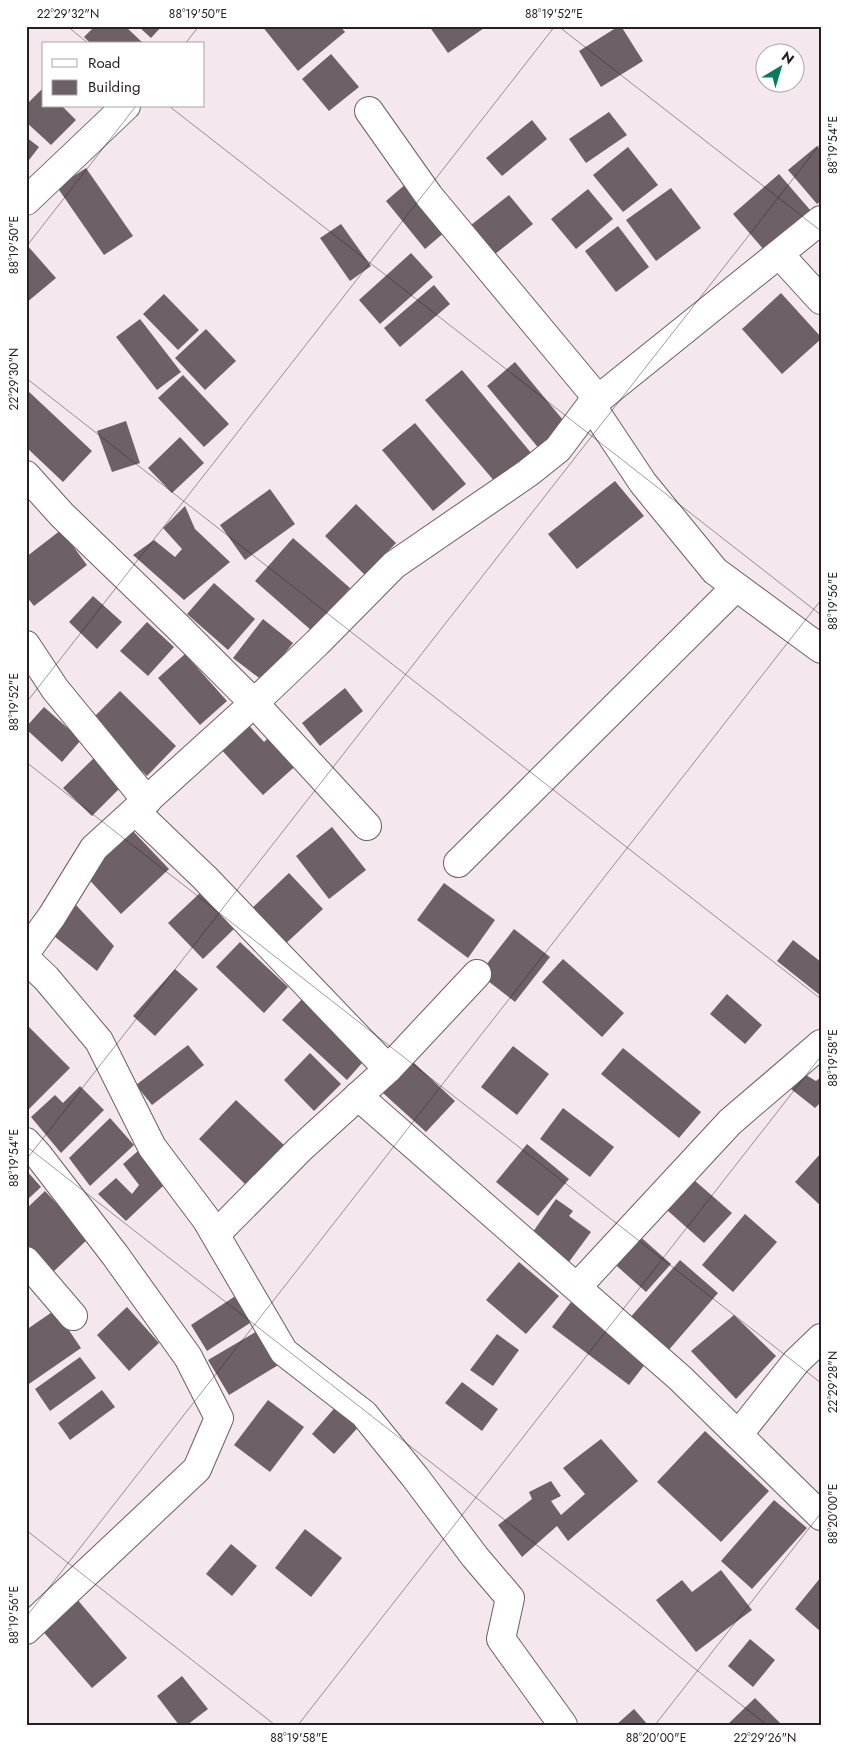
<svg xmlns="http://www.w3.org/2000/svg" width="847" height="1751" font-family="Jost,sans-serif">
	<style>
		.building { fill: #6d6167 }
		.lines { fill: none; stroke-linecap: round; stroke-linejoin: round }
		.minor-casing { stroke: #6b5f65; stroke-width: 30 }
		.tertiary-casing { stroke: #6b5f65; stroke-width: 30 }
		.minor { stroke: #fff; stroke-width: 28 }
		.tertiary { stroke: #fff; stroke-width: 28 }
		.ticks { fill: none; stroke: #252023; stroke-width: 1; stroke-opacity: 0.45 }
		.neatline { fill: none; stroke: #252023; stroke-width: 2 }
		.ticks-label { font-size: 12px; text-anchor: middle; fill: #252023 }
	</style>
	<rect width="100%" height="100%" fill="#f5e7ee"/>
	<g class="building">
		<path d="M 95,26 L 125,26 L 144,44 L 91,44 L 84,37 Z"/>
		<path d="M 138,26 L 162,26 L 151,38 Z"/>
		<path d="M 262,26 L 340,26 L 345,32 L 298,71 Z"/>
		<path d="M 429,26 L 487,26 L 448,53 Z"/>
		<path d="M 619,26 L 621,26 L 643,61 L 601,87 L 579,51 Z"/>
		<path d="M 331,54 L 359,87 L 329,111 L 302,79 Z"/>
		<path d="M 43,88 L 44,106 L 62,106 L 76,120 L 51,145 L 26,122 L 26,105 Z"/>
		<path d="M 609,112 L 627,135 L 586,163 L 569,139 Z"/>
		<path d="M 532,120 L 547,139 L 502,176 L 486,158 Z"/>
		<path d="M 26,137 L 39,147 L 26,164 Z"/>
		<path d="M 817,146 L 821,150 L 821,201 L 817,204 L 788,170 Z"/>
		<path d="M 628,147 L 658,185 L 623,212 L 593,175 Z"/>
		<path d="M 86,168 L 133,236 L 104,255 L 57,187 Z"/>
		<path d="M 779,174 L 811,211 L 764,250 L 733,214 Z"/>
		<path d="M 407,183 L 446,231 L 425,249 L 386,201 Z"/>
		<path d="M 671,188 L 701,228 L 656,261 L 626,220 Z"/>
		<path d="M 588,189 L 613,219 L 576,249 L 551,219 Z"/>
		<path d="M 509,195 L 533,224 L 495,254 L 471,225 Z"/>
		<path d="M 341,224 L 371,266 L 350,281 L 320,238 Z"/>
		<path d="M 618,226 L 649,267 L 616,292 L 585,251 Z"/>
		<path d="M 26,244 L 56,278 L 26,303 Z"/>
		<path d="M 411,253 L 433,277 L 380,324 L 359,300 Z"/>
		<path d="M 434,285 L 450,304 L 400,347 L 384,328 Z"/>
		<path d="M 781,293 L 821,337 L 821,339 L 782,374 L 742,329 Z"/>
		<path d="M 164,294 L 199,330 L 178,350 L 143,314 Z"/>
		<path d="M 140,319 L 181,372 L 157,390 L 116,337 Z"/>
		<path d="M 206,329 L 236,361 L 205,390 L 175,358 Z"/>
		<path d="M 515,362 L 563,420 L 541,451 L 487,386 Z"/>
		<path d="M 462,370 L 532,454 L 496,483 L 425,400 Z"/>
		<path d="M 183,375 L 229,424 L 204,447 L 158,398 Z"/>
		<path d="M 26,389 L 92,451 L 63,482 L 26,447 Z"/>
		<path d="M 126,421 L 140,463 L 112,472 L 97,431 Z"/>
		<path d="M 415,423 L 466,484 L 433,511 L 382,450 Z"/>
		<path d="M 180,437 L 204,463 L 172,493 L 148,468 Z"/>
		<path d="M 615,481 L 644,516 L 577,569 L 548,534 Z"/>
		<path d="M 270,489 L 295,524 L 245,560 L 220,525 Z"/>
		<path d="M 356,504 L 396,543 L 365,575 L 325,536 Z"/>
		<path d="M 185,506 L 195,529 L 230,562 L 184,600 L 133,555 L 154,540 L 175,557 L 182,549 L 163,528 Z"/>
		<path d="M 61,530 L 87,565 L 34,606 L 26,596 L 26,557 Z"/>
		<path d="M 293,538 L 350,588 L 312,631 L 255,581 Z"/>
		<path d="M 214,583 L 255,619 L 228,650 L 187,614 Z"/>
		<path d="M 93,596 L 122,622 L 97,649 L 69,622 Z"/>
		<path d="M 263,619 L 293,643 L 263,681 L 233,658 Z"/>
		<path d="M 147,622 L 174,647 L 148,676 L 120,651 Z"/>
		<path d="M 185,654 L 227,701 L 200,725 L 158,678 Z"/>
		<path d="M 345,688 L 363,711 L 320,746 L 302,723 Z"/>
		<path d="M 120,691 L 176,746 L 147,776 L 90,721 Z"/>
		<path d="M 44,707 L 81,740 L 62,762 L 26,729 L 26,727 Z"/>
		<path d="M 245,721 L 264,742 L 273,733 L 300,762 L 263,795 L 218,746 Z"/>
		<path d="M 95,757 L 123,785 L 92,816 L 63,788 Z"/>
		<path d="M 332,827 L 366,870 L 329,899 L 296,856 Z"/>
		<path d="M 130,828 L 169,869 L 121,914 L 82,872 Z"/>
		<path d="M 289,873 L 323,909 L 282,947 L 248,912 Z"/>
		<path d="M 444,883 L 495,920 L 468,958 L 417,920 Z"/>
		<path d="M 201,892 L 235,928 L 203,959 L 168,923 Z"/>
		<path d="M 76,905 L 114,946 L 97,971 L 54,936 Z"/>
		<path d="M 514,929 L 550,957 L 515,1002 L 479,974 Z"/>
		<path d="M 793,940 L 821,962 L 821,996 L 777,961 Z"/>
		<path d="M 240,942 L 288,987 L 264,1013 L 216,967 Z"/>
		<path d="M 563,959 L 624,1013 L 602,1037 L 542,982 Z"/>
		<path d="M 175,969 L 198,989 L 155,1036 L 133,1016 Z"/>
		<path d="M 727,994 L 762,1025 L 745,1044 L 710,1014 Z"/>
		<path d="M 306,995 L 370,1054 L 347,1080 L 282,1020 Z"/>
		<path d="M 26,1024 L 70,1068 L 26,1112 Z"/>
		<path d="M 188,1045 L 204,1065 L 152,1105 L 136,1085 Z"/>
		<path d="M 513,1046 L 549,1074 L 517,1115 L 481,1087 Z"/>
		<path d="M 623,1048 L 701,1112 L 679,1138 L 601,1074 Z"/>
		<path d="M 310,1053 L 341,1084 L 314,1111 L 284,1080 Z"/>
		<path d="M 412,1061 L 455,1101 L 426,1132 L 383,1093 Z"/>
		<path d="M 806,1075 L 816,1081 L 821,1077 L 821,1102 L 815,1108 L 791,1089 Z"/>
		<path d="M 80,1086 L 104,1110 L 61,1153 L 31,1117 L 55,1095 L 63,1103 Z"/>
		<path d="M 236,1100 L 285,1146 L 247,1186 L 199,1139 Z"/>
		<path d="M 563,1108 L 614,1147 L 590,1177 L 540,1139 Z"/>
		<path d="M 110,1118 L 134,1145 L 90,1186 L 69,1158 Z"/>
		<path d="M 527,1144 L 569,1179 L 538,1216 L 496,1182 Z"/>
		<path d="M 138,1151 L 163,1186 L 126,1221 L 98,1194 L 116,1178 L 132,1194 L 139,1185 L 123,1164 Z"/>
		<path d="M 821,1153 L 821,1206 L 795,1182 Z"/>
		<path d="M 26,1170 L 41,1187 L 26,1201 Z"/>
		<path d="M 694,1180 L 732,1213 L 704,1243 L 667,1210 Z"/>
		<path d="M 45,1191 L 89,1238 L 53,1272 L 26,1244 L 26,1209 Z"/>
		<path d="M 556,1199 L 573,1211 L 569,1216 L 591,1232 L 566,1266 L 528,1239 Z"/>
		<path d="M 745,1214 L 777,1242 L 733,1292 L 702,1265 Z"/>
		<path d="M 635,1232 L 671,1264 L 646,1292 L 610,1260 Z"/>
		<path d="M 680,1260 L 718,1293 L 667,1352 L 629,1319 Z"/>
		<path d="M 519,1262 L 559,1296 L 526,1334 L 486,1300 Z"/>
		<path d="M 237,1295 L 253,1321 L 207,1351 L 191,1325 Z"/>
		<path d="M 571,1302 L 649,1359 L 629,1385 L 552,1327 Z"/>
		<path d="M 127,1307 L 159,1343 L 129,1371 L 97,1335 Z"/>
		<path d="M 55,1310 L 81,1348 L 26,1386 L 26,1330 Z"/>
		<path d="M 734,1315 L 776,1356 L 736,1399 L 691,1351 Z"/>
		<path d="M 259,1330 L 280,1364 L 229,1395 L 208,1360 Z"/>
		<path d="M 497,1334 L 519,1350 L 493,1386 L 470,1370 Z"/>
		<path d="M 80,1357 L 96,1378 L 50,1411 L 35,1389 Z"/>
		<path d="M 462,1382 L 498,1409 L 482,1431 L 445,1403 Z"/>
		<path d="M 102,1390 L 115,1407 L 70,1440 L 58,1423 Z"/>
		<path d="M 268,1400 L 304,1427 L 270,1472 L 234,1445 Z"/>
		<path d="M 338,1404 L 361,1424 L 334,1454 L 312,1434 Z"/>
		<path d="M 705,1431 L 769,1491 L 721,1542 L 657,1482 Z"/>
		<path d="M 601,1439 L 638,1481 L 568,1541 L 557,1526 L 522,1557 L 498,1525 L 532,1499 L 529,1492 L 551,1481 L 561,1496 L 551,1501 L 561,1515 L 585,1494 L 563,1468 Z"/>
		<path d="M 774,1500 L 807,1528 L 752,1589 L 721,1561 Z"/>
		<path d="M 305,1529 L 342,1558 L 311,1597 L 275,1568 Z"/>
		<path d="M 231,1544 L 257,1566 L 232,1596 L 206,1574 Z"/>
		<path d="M 721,1570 L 752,1610 L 696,1652 L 656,1600 L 682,1580 L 692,1592 Z"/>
		<path d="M 821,1577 L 821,1632 L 795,1609 Z"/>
		<path d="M 76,1598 L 127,1658 L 92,1688 L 40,1628 Z"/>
		<path d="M 750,1639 L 775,1660 L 753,1687 L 728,1666 Z"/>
		<path d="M 182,1676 L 208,1709 L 187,1725 L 179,1725 L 157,1696 Z"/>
		<path d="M 755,1698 L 782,1725 L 727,1725 Z"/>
		<path d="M 634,1709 L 648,1725 L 616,1725 Z"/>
	</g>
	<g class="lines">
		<defs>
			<g id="minor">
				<path d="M 369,111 L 429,196 L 598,399"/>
				<path d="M 26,201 L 126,106"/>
				<path d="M 779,254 L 821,300"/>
				<path d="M 591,405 L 643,483 L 715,571 L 821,649"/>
				<path d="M 26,475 L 62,515 L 178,627 L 254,703 L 367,826"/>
				<path d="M 26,645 L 55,689 L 147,801"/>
				<path d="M 135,811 L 205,878 L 388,1069 L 300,1149 L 216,1234"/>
				<path d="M 458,863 L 736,587"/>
				<path d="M 26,959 L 46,978 L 99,1041 L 152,1147 L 206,1219 L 284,1352 L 364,1414 L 415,1477 L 475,1557 L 510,1598 L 501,1639 L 563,1725"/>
				<path d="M 388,1069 L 477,974"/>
				<path d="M 358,1096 L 680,1378 L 821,1516"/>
				<path d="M 26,1142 L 38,1155 L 115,1255 L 188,1357 L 219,1418 L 197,1469 L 26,1630"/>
				<path d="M 26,1261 L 73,1316"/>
				<path d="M 577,1287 L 730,1122 L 821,1044"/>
				<path d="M 738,1435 L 796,1362 L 821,1338"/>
			</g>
			<path id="tertiary" d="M 26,952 L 52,916 L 94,848 L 254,703 L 317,643 L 394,565 L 528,473 L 558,449 L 591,405 L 821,220"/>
		</defs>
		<use href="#minor" class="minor-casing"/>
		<use href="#tertiary" class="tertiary-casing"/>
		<use href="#minor" class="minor"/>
		<use href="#tertiary" class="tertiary"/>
	</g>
	<path class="ticks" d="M 67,26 L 89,44M 558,26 L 821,231M 185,44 L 199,26M 169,106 L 821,615M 26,247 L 136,106M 26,378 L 821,999M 26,703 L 555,26M 26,762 L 821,1383M 26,1146 L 767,1725M 26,1160 L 821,143M 26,1530 L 275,1725M 26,1617 L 821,600M 298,1725 L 821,1056M 655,1725 L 821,1513"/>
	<rect width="847" height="1751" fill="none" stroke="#ffffff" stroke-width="55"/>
	<rect x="42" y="42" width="162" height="65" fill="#ffffff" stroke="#a8a6a7"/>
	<rect x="52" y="59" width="25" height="8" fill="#ffffff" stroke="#a8a6a7"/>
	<text x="88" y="68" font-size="15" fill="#252023">Road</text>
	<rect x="52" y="80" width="25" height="15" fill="#6d6167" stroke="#a8a6a7"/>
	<text x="88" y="92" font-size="15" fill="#252023">Building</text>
	<g transform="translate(780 68) rotate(38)"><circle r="24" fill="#ffffff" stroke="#a8a6a7"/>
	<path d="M0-4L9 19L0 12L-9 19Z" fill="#047d5c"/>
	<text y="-8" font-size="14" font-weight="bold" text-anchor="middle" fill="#252023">N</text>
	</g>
	<rect x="28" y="28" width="792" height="1696" class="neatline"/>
	<g class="ticks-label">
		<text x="68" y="18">22°29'32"N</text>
		<text x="198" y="18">88°19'50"E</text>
		<text x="554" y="18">88°19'52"E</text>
		<text transform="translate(833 145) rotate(-90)" y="4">88°19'54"E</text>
		<text transform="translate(14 245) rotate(-90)" y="4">88°19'50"E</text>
		<text transform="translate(14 379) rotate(-90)" y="4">22°29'30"N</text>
		<text transform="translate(833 601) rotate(-90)" y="4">88°19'56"E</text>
		<text transform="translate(14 702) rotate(-90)" y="4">88°19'52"E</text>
		<text transform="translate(833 1058) rotate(-90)" y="4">88°19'58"E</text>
		<text transform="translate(14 1158) rotate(-90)" y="4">88°19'54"E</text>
		<text transform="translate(833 1382) rotate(-90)" y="4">22°29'28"N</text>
		<text transform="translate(833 1514) rotate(-90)" y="4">88°20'00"E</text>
		<text transform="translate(14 1615) rotate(-90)" y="4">88°19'56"E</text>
		<text x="299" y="1742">88°19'58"E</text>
		<text x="656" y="1742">88°20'00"E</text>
		<text x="765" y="1742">22°29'26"N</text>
	</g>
</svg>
